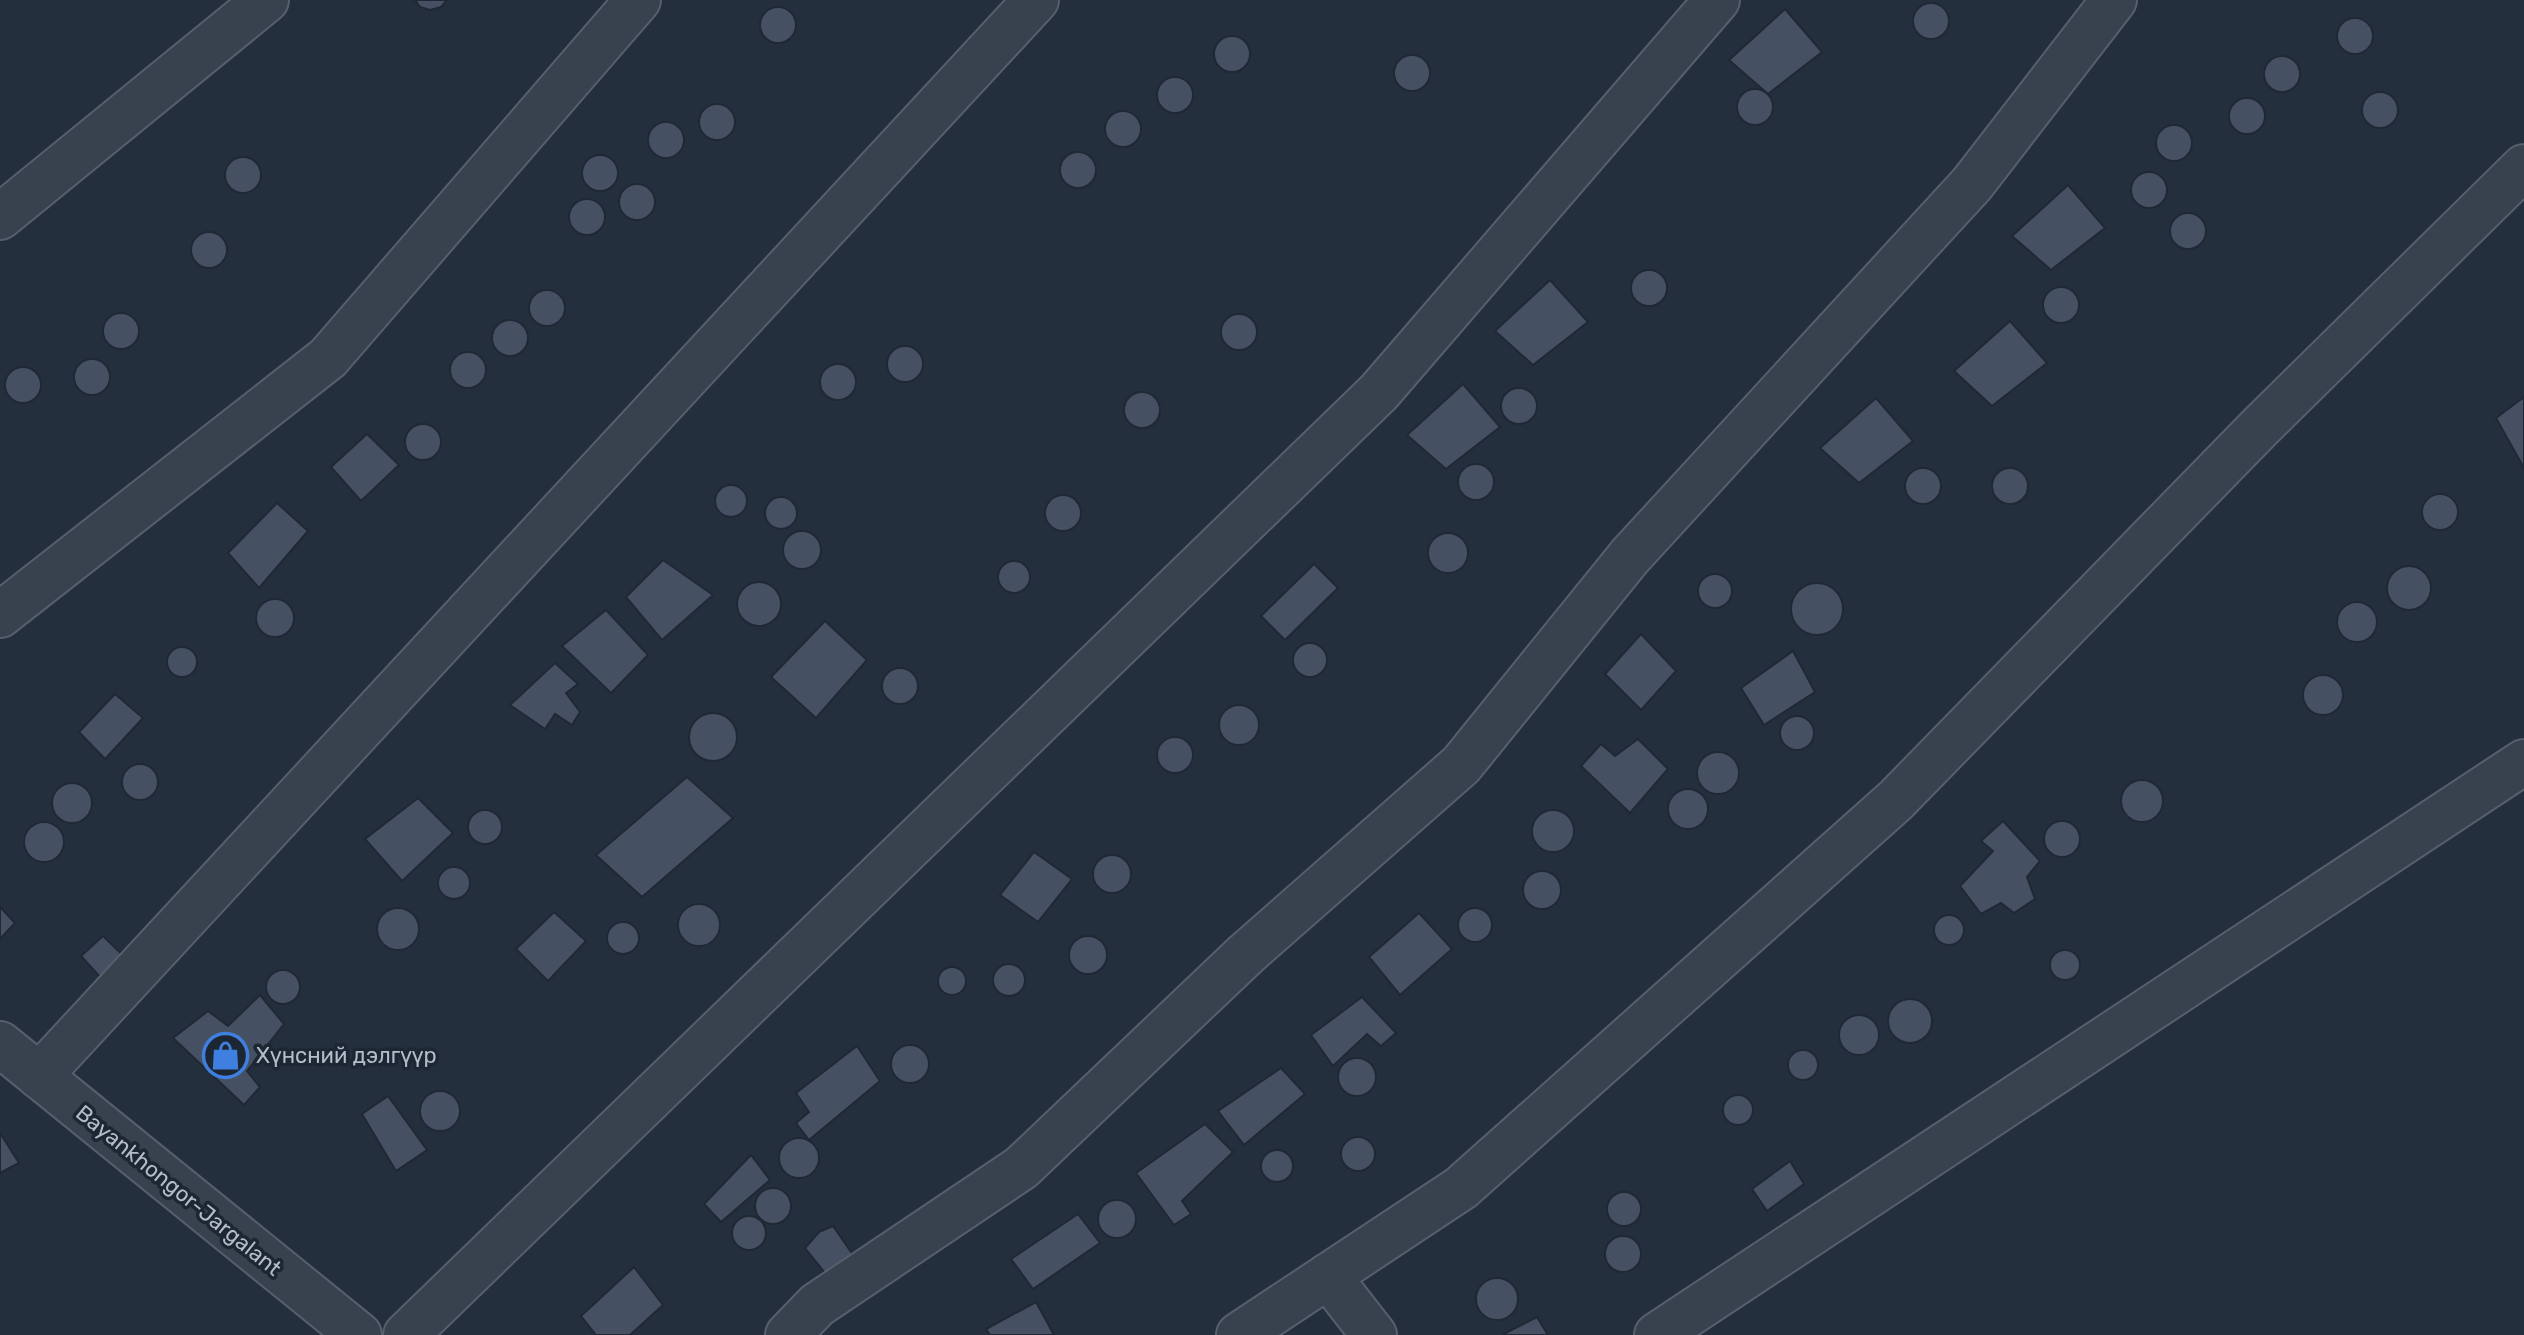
<svg xmlns="http://www.w3.org/2000/svg" width="2524" height="1335" font-family="Rubik,sans-serif">
	<style>
		.building { fill: #455162; stroke: #1f2835; stroke-width: 2 }
		.lines { fill: none; stroke-linecap: round; stroke-linejoin: round }
		.minor-casing { stroke: #565f6c; stroke-width: 48 }
		.minor { stroke: #38414e; stroke-width: 44 }
		.labels { text-anchor: middle; stroke-width: 7; stroke-linejoin: round; paint-order: stroke }
		.poi-label { font-size: 22px; fill: #b4bcc9; stroke: #1d2633; text-anchor: start }
		.street-label { font-size: 22px; fill: #b4bcc9; stroke: #1d2633 }
	</style>
	<rect width="100%" height="100%" fill="#242f3e"/>
	<g class="building">
		<path d="M 415,0 L 447,0 L 441,7 L 430,10 L 420,7 Z"/>
		<circle cx="1931" cy="21" r="18"/>
		<circle cx="778" cy="25" r="18"/>
		<path d="M 1785,9 L 1822,52 L 1768,94 L 1729,60 Z"/>
		<circle cx="2355" cy="36" r="18"/>
		<circle cx="1232" cy="54" r="18"/>
		<circle cx="1412" cy="73" r="18"/>
		<circle cx="2282" cy="74" r="18"/>
		<circle cx="1175" cy="95" r="18"/>
		<circle cx="1755" cy="107" r="18"/>
		<circle cx="2380" cy="110" r="18"/>
		<circle cx="2247" cy="116" r="18"/>
		<circle cx="717" cy="122" r="18"/>
		<circle cx="1123" cy="129" r="18"/>
		<circle cx="666" cy="140" r="18"/>
		<circle cx="2174" cy="143" r="18"/>
		<circle cx="1078" cy="170" r="18"/>
		<circle cx="600" cy="173" r="18"/>
		<circle cx="243" cy="175" r="18"/>
		<circle cx="2149" cy="190" r="18"/>
		<circle cx="637" cy="202" r="18"/>
		<path d="M 2068,185 L 2105,228 L 2051,270 L 2012,236 Z"/>
		<circle cx="587" cy="217" r="18"/>
		<circle cx="2188" cy="231" r="18"/>
		<circle cx="209" cy="250" r="18"/>
		<circle cx="1649" cy="288" r="18"/>
		<path d="M 1550,280 L 1588,322 L 1533,365 L 1495,331 Z"/>
		<circle cx="2061" cy="305" r="18"/>
		<circle cx="547" cy="308" r="18"/>
		<circle cx="121" cy="331" r="18"/>
		<circle cx="1239" cy="332" r="18"/>
		<circle cx="510" cy="338" r="18"/>
		<path d="M 2010,321 L 2047,363 L 1992,406 L 1954,371 Z"/>
		<circle cx="905" cy="364" r="18"/>
		<circle cx="468" cy="370" r="18"/>
		<circle cx="92" cy="377" r="18"/>
		<circle cx="838" cy="382" r="18"/>
		<circle cx="23" cy="385" r="18"/>
		<path d="M 1463,384 L 1500,427 L 1446,469 L 1407,435 Z"/>
		<circle cx="1519" cy="406" r="18"/>
		<circle cx="1142" cy="410" r="18"/>
		<path d="M 2524,397 L 2524,468 L 2496,418 Z"/>
		<path d="M 1876,398 L 1913,441 L 1859,483 L 1820,448 Z"/>
		<circle cx="423" cy="442" r="18"/>
		<path d="M 367,434 L 399,465 L 361,501 L 331,467 Z"/>
		<circle cx="1476" cy="482" r="18"/>
		<circle cx="1923" cy="486" r="18"/>
		<circle cx="2010" cy="486" r="18"/>
		<circle cx="731" cy="501" r="16"/>
		<circle cx="2440" cy="512" r="18"/>
		<circle cx="1063" cy="513" r="18"/>
		<circle cx="781" cy="513" r="16"/>
		<path d="M 277,503 L 308,531 L 259,588 L 228,553 Z"/>
		<circle cx="802" cy="550" r="19"/>
		<circle cx="1448" cy="553" r="20"/>
		<path d="M 663,560 L 713,595 L 662,640 L 626,597 Z"/>
		<circle cx="1014" cy="577" r="16"/>
		<path d="M 1314,564 L 1338,588 L 1285,640 L 1261,616 Z"/>
		<circle cx="2409" cy="588" r="22"/>
		<circle cx="1715" cy="591" r="17"/>
		<circle cx="759" cy="604" r="22"/>
		<circle cx="1817" cy="609" r="26"/>
		<circle cx="275" cy="618" r="19"/>
		<circle cx="2357" cy="622" r="20"/>
		<path d="M 606,610 L 648,655 L 611,693 L 562,646 Z"/>
		<path d="M 825,621 L 867,660 L 816,718 L 771,677 Z"/>
		<path d="M 1641,634 L 1676,671 L 1641,710 L 1605,674 Z"/>
		<circle cx="1310" cy="660" r="17"/>
		<circle cx="182" cy="662" r="15"/>
		<path d="M 1793,651 L 1815,692 L 1764,725 L 1741,688 Z"/>
		<path d="M 555,663 L 578,684 L 566,693 L 580,712 L 572,725 L 555,714 L 545,729 L 510,705 Z"/>
		<circle cx="900" cy="686" r="18"/>
		<circle cx="2323" cy="695" r="20"/>
		<path d="M 115,694 L 143,718 L 105,759 L 79,732 Z"/>
		<circle cx="1239" cy="725" r="20"/>
		<circle cx="713" cy="737" r="24"/>
		<circle cx="1797" cy="733" r="17"/>
		<circle cx="1175" cy="755" r="18"/>
		<path d="M 1638,739 L 1668,769 L 1630,813 L 1581,766 L 1601,744 L 1615,756 Z"/>
		<circle cx="1718" cy="773" r="21"/>
		<circle cx="140" cy="782" r="18"/>
		<path d="M 687,777 L 733,818 L 642,897 L 596,855 Z"/>
		<circle cx="2142" cy="801" r="21"/>
		<circle cx="72" cy="803" r="20"/>
		<circle cx="1688" cy="809" r="20"/>
		<path d="M 418,798 L 453,833 L 402,881 L 365,839 Z"/>
		<circle cx="1553" cy="831" r="21"/>
		<circle cx="485" cy="827" r="17"/>
		<path d="M 2003,821 L 2040,861 L 2027,877 L 2035,899 L 2014,913 L 2001,903 L 1981,914 L 1960,886 L 1993,851 L 1981,841 Z"/>
		<circle cx="2062" cy="839" r="18"/>
		<circle cx="44" cy="842" r="20"/>
		<path d="M 1034,852 L 1072,879 L 1038,922 L 1000,895 Z"/>
		<circle cx="1112" cy="874" r="19"/>
		<circle cx="454" cy="883" r="16"/>
		<circle cx="1542" cy="890" r="19"/>
		<circle cx="699" cy="925" r="21"/>
		<path d="M 0,907 L 15,923 L 0,939 Z"/>
		<circle cx="398" cy="929" r="21"/>
		<circle cx="1475" cy="925" r="17"/>
		<path d="M 554,912 L 586,941 L 548,981 L 516,949 Z"/>
		<path d="M 1419,913 L 1452,949 L 1400,995 L 1369,957 Z"/>
		<circle cx="1949" cy="930" r="15"/>
		<circle cx="623" cy="938" r="16"/>
		<circle cx="1088" cy="955" r="19"/>
		<path d="M 103,936 L 133,965 L 111,989 L 81,956 Z"/>
		<circle cx="2065" cy="965" r="15"/>
		<circle cx="1009" cy="980" r="16"/>
		<circle cx="952" cy="981" r="14"/>
		<circle cx="283" cy="987" r="17"/>
		<path d="M 260,995 L 284,1024 L 247,1071 L 260,1087 L 244,1105 L 173,1038 L 208,1011 L 228,1026 Z"/>
		<path d="M 1362,997 L 1396,1033 L 1381,1046 L 1367,1034 L 1333,1066 L 1311,1035 Z"/>
		<circle cx="1910" cy="1021" r="22"/>
		<circle cx="1859" cy="1035" r="20"/>
		<circle cx="910" cy="1064" r="19"/>
		<path d="M 857,1046 L 880,1081 L 809,1140 L 796,1123 L 809,1112 L 796,1093 Z"/>
		<circle cx="1803" cy="1065" r="15"/>
		<circle cx="1357" cy="1077" r="19"/>
		<path d="M 1281,1068 L 1305,1094 L 1244,1145 L 1218,1111 Z"/>
		<circle cx="440" cy="1111" r="20"/>
		<circle cx="1738" cy="1110" r="15"/>
		<path d="M 388,1096 L 427,1150 L 396,1171 L 362,1114 Z"/>
		<path d="M 1205,1124 L 1233,1152 L 1182,1201 L 1191,1214 L 1174,1225 L 1136,1173 Z"/>
		<path d="M 0,1133 L 19,1163 L 0,1173 Z"/>
		<circle cx="1358" cy="1154" r="17"/>
		<circle cx="799" cy="1158" r="20"/>
		<circle cx="1277" cy="1166" r="16"/>
		<path d="M 751,1155 L 770,1180 L 721,1222 L 704,1204 Z"/>
		<path d="M 1790,1161 L 1804,1184 L 1767,1211 L 1752,1189 Z"/>
		<circle cx="773" cy="1206" r="18"/>
		<circle cx="1624" cy="1209" r="17"/>
		<circle cx="1117" cy="1219" r="19"/>
		<path d="M 1078,1214 L 1100,1243 L 1033,1289 L 1011,1259 Z"/>
		<circle cx="749" cy="1233" r="17"/>
		<path d="M 833,1226 L 858,1262 L 833,1283 L 805,1248 L 819,1232 Z"/>
		<circle cx="1623" cy="1254" r="18"/>
		<path d="M 634,1267 L 663,1305 L 630,1335 L 596,1335 L 581,1316 Z"/>
		<circle cx="1497" cy="1299" r="21"/>
		<path d="M 1036,1302 L 1054,1335 L 990,1335 L 986,1329 Z"/>
		<path d="M 1537,1317 L 1548,1335 L 1502,1335 Z"/>
	</g>
	<g class="lines">
		<defs>
			<g id="minor">
				<path d="M 0,217 L 266,0"/>
				<path d="M 0,615 L 328,358 L 638,0"/>
				<path d="M 0,1044 L 359,1335"/>
				<path d="M 39,1076 L 1036,0"/>
				<path d="M 1328,1276 L 1374,1335"/>
				<path d="M 406,1335 L 1379,392 L 1717,0"/>
				<path d="M 788,1335 L 817,1305 L 1021,1168 L 1246,954 L 1461,765 L 1630,556 L 1972,184 L 2114,0"/>
				<path d="M 1239,1335 L 1461,1188 L 1896,800 L 2259,428 L 2524,167"/>
				<path d="M 1657,1335 L 2524,762"/>
			</g>
		</defs>
		<use href="#minor" class="minor-casing"/>
		<use href="#minor" class="minor"/>
	</g>
	<defs>
		<symbol id="shop-ring" viewBox="-11 -11 22 22"><circle r="9.5" fill="#1d2633" stroke="#3f7fe0" stroke-width="1.5"/><path d="M-5-2.5h2.3a2.7 3.5 0 0 1 5.4 0H5L5.5 6h-11ZM-1.5-2.5h3a1.5 2.3 0 0 0-3 0Z" fill="#3f7fe0"/></symbol>
	</defs>
	<g fill-rule="evenodd">
		<use href="#shop-ring" x="200" y="1030" width="51" height="51"/>
	</g>
	<g class="labels">
		<g class="poi-label">
			<text x="256" y="1063">Хүнсний дэлгүүр</text>
		</g>
		<g class="street-label">
			<text transform="translate(179 1190) rotate(39)" y="8">Bayankhongor-Jargalant</text>
		</g>
	</g>
</svg>
